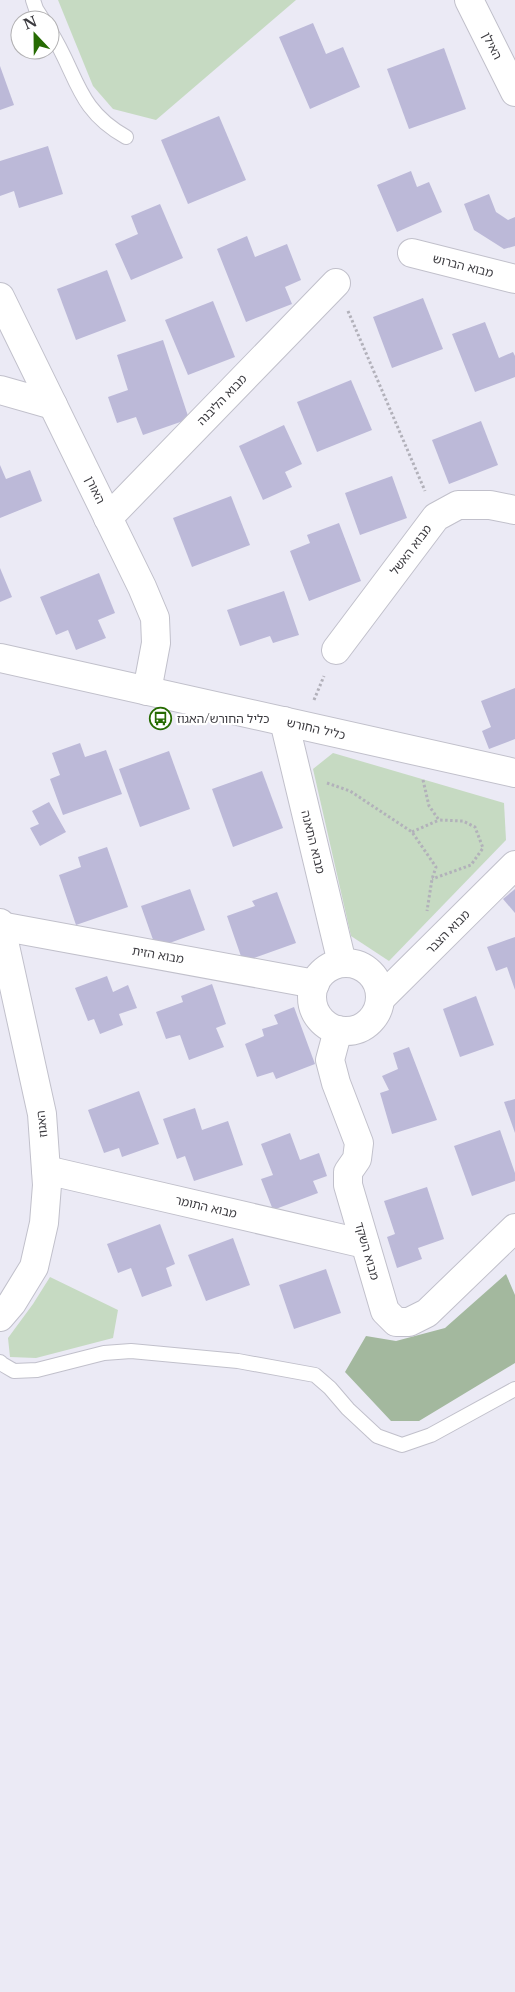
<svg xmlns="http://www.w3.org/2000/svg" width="515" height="1992" font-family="'Libre Baskerville','Noto Sans Hebrew',serif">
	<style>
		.green { fill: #c6dac2 }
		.forest { fill: #a3b89e }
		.building { fill: #bcb9d8 }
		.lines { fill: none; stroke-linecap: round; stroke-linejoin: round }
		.service-casing { stroke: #c1c0cb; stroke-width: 16 }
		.minor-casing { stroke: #c1c0cb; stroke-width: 30 }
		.path { stroke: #b2b1ba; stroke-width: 3; stroke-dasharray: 2.5 2.5; stroke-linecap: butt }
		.service { stroke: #fff; stroke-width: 14 }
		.minor { stroke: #fff; stroke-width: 28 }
		.labels { text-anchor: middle; stroke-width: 4.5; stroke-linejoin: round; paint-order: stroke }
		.street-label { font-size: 12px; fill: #3b3a3f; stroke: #fff }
		.poi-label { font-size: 12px; fill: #3b3a3f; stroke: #fff; text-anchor: start }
	</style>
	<rect width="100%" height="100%" fill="#ebeaf5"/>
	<g class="green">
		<path d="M 58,0 L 296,0 L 156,120 L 113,109 L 93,86 Z"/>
		<path d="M 333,753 L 504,803 L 506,840 L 389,961 L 351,936 L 313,769 Z"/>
		<path d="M 50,1277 L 118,1310 L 113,1338 L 36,1358 L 10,1357 L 8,1338 L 33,1304 Z"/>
	</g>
	<path class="forest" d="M 506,1274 L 515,1295 L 515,1363 L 419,1421 L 391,1421 L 345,1372 L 366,1336 L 396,1341 L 445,1328 Z"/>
	<g class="building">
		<path d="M 313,23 L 326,54 L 343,47 L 360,87 L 310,109 L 279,37 Z"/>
		<path d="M 444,48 L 466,109 L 409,129 L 387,69 Z"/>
		<path d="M 0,66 L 14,105 L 0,110 Z"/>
		<path d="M 219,116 L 246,180 L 188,204 L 161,140 Z"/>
		<path d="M 48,146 L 63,194 L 19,208 L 14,191 L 0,196 L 0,161 Z"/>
		<path d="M 411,171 L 417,187 L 429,182 L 442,212 L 397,232 L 377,185 Z"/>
		<path d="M 489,194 L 496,212 L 508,220 L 515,217 L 515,246 L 504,249 L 474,230 L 464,204 Z"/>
		<path d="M 160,204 L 183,258 L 131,280 L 115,244 L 138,234 L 131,216 Z"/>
		<path d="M 247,236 L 255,257 L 287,244 L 301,280 L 285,287 L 292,304 L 246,322 L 217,249 Z"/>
		<path d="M 107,270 L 126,321 L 76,340 L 57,289 Z"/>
		<path d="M 423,298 L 443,349 L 392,368 L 373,317 Z"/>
		<path d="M 213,301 L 235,357 L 188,375 L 165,320 Z"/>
		<path d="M 485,322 L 499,358 L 513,352 L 515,356 L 515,377 L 475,392 L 452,334 Z"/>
		<path d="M 163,340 L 189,419 L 143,435 L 136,417 L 117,423 L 108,397 L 128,390 L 117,355 Z"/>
		<path d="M 351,380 L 372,430 L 317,452 L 297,402 Z"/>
		<path d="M 481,421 L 498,465 L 449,484 L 432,440 Z"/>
		<path d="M 284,425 L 302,464 L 285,472 L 292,487 L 263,500 L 239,446 Z"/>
		<path d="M 0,465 L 6,479 L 30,470 L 42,501 L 0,518 Z"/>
		<path d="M 392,476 L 407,518 L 360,535 L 345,493 Z"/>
		<path d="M 231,496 L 250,545 L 192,567 L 173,518 Z"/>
		<path d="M 339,523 L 361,581 L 309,601 L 290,551 L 310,543 L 307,535 Z"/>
		<path d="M 0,568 L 12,597 L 0,602 Z"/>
		<path d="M 99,573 L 115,613 L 98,620 L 106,638 L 76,650 L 68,630 L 56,635 L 40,597 Z"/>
		<path d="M 284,591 L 299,635 L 273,643 L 270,636 L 240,646 L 227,610 Z"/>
		<path d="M 515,688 L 515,739 L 489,749 L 482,731 L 491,727 L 481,701 Z"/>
		<path d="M 80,743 L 85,757 L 106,750 L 122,794 L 63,815 L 50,779 L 60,775 L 52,753 Z"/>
		<path d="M 169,751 L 190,809 L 140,827 L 119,769 Z"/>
		<path d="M 262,771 L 283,828 L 233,847 L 212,789 Z"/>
		<path d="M 49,802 L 66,832 L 40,846 L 30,828 L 39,824 L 32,811 Z"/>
		<path d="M 107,847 L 128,907 L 76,925 L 59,875 L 81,867 L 78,857 Z"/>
		<path d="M 190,889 L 205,930 L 156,948 L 141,906 Z"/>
		<path d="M 515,889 L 515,913 L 503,899 Z"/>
		<path d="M 277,892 L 296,943 L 243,962 L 227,916 L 255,906 L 252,901 Z"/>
		<path d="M 515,937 L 515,990 L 507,967 L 496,971 L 487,947 Z"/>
		<path d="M 107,976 L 113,992 L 128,985 L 137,1008 L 119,1014 L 123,1025 L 100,1034 L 94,1019 L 88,1021 L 75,988 Z"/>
		<path d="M 212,984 L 226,1024 L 216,1028 L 224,1047 L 189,1060 L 180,1035 L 166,1039 L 156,1012 L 183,1002 L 181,996 Z"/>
		<path d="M 476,996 L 494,1045 L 460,1057 L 443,1009 Z"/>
		<path d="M 294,1007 L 315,1064 L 276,1079 L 273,1072 L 257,1077 L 245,1044 L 264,1036 L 262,1029 L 278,1024 L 274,1015 Z"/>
		<path d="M 409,1047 L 437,1120 L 392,1134 L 380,1093 L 389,1090 L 382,1076 L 398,1069 L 393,1053 Z"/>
		<path d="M 139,1091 L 159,1144 L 122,1157 L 119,1148 L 104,1153 L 88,1110 Z"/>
		<path d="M 515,1099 L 515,1133 L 504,1102 Z"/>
		<path d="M 195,1108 L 202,1130 L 228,1121 L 243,1165 L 194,1181 L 185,1156 L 177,1159 L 163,1119 Z"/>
		<path d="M 500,1130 L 515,1173 L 515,1181 L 472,1196 L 454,1146 Z"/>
		<path d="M 290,1133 L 300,1160 L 319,1153 L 327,1176 L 313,1181 L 318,1193 L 273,1210 L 261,1179 L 273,1175 L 261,1144 Z"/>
		<path d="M 427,1187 L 444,1239 L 418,1248 L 422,1259 L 397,1268 L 387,1237 L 395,1234 L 384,1201 Z"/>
		<path d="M 160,1224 L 175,1264 L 166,1268 L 172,1286 L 142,1297 L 131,1268 L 118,1273 L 107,1244 Z"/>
		<path d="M 233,1238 L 250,1285 L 206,1301 L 188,1255 Z"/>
		<path d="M 326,1269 L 341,1313 L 294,1329 L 279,1285 Z"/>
	</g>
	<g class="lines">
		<defs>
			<g id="service">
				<path d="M 33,0 L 36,9 L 43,20"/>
				<path d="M 50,31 C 78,75 76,109 126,137"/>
				<path d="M 0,1362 L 2,1364 L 14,1371 L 37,1370 L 104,1353 L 131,1351 L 238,1361 L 315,1375 L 330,1388 L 348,1409 L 377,1436 L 402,1445 L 431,1435 L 515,1389"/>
			</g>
			<g id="minor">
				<path d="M 469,0 L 515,92"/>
				<path d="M 412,253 L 515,279"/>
				<path d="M 0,297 L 142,587 L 155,618 L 156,643 L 147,691"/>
				<path d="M 0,390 L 53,405"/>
				<path d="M 108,518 L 336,283"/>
				<path d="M 336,650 L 436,517 L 458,505 L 490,505 L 515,510"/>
				<path d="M 0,658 L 515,773"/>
				<path d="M 284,721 L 342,963"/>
				<path d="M 0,923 L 42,1114 L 47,1185 L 44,1223 L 34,1267 L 12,1303 L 0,1317"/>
				<path d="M 0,926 L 315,984"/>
				<circle cx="346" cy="997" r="34"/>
				<path d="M 380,999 L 515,865"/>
				<path d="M 338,1030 L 330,1060 L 336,1083 L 359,1143 L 357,1159 L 348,1172 L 348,1185 L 385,1311 L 396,1322 L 409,1322 L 427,1313 L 515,1228"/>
				<path d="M 46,1170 L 365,1244"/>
			</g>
		</defs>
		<use href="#service" class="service-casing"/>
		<use href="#minor" class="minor-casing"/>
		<g class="path">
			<path d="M 348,311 L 425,491"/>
			<path d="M 314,700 L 324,676"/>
			<path d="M 423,780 L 429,806 L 439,820 L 463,821 L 475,827 L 483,848 L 471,865 L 432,879"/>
			<path d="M 327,783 L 350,791 L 412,832 L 436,867 L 432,879 L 427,911"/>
			<path d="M 412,832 L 439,820"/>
		</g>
		<use href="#service" class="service"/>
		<use href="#minor" class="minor"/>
	</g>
	<defs>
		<symbol id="bus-ring" viewBox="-11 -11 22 22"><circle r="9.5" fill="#fff" stroke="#266b02" stroke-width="1.5"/><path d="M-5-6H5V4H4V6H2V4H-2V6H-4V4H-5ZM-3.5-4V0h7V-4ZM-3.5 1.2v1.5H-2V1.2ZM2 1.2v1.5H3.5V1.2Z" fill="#266b02"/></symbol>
	</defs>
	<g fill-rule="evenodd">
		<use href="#bus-ring" x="148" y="706" width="25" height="25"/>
	</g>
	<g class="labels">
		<g class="street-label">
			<text transform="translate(492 46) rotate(63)" y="4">האילן</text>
			<text transform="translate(463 266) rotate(14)" y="4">מבוא הברוש</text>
			<text transform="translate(222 400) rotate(-46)" y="4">מבוא הליבנה</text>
			<text transform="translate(95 490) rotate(64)" y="4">האורן</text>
			<text transform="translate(411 550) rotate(-53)" y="4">מבוא האשל</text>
			<text transform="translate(316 729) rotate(13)" y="4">כליל החורש</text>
			<text transform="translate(313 842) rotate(76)" y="4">מבוא התאנה</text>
			<text transform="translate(448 932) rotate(-45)" y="4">מבוא הצבר</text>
			<text transform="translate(158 955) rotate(10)" y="4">מבוא הזית</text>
			<text transform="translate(42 1124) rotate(-96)" y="4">האגוז</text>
			<text transform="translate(206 1207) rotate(13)" y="4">מבוא התומר</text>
			<text transform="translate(367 1251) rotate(74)" y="4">מבוא השקד</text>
		</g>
		<g class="poi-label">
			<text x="177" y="723">כליל החורש/האגוז</text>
		</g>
	</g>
	<g transform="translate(35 35) rotate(338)"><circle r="24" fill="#ffffff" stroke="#b1b0b2"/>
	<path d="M0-4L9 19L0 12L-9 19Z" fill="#266b02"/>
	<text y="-8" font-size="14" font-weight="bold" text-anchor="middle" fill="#3b3a3f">N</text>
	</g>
</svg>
